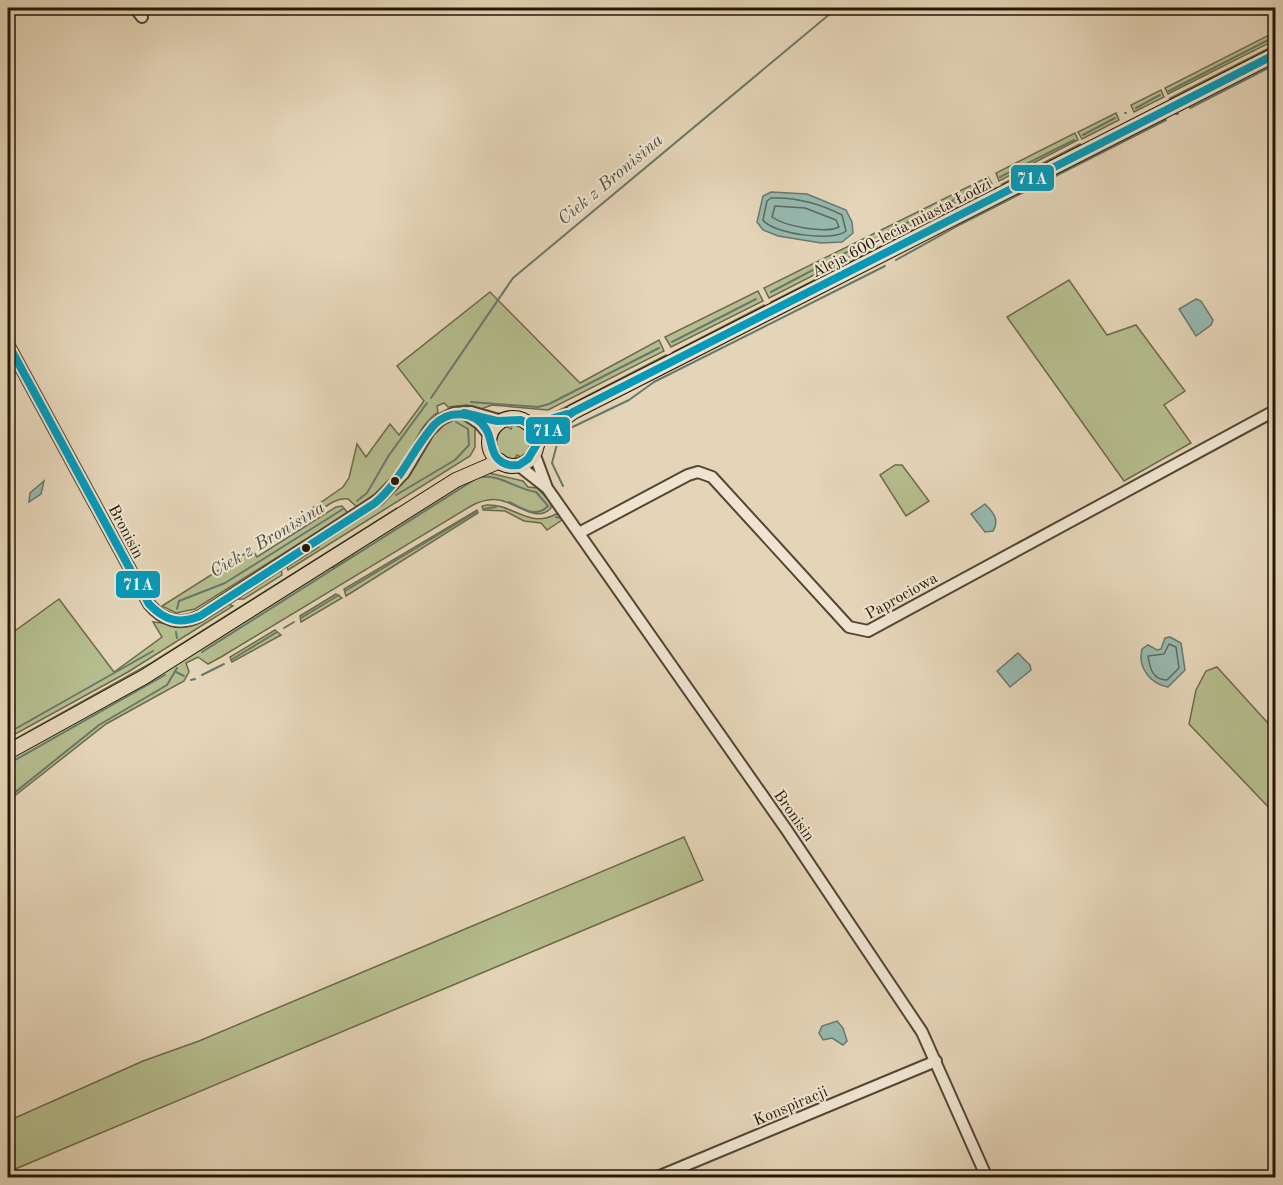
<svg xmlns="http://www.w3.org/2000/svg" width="1283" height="1185" font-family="'Old Standard TT',serif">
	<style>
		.green { fill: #b5bd8e; stroke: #6c6a4a; stroke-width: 1.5 }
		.water { fill: #96b9b0; stroke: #68786c; stroke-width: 1.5 }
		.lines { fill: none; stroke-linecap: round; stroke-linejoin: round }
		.shore { stroke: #5d685a; stroke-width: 1.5 }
		.stream { stroke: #68786c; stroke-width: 2 }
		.minor-casing { stroke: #544632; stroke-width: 14 }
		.major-casing { stroke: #241705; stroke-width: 16 }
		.minor { stroke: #eee4d1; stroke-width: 10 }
		.major { stroke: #e5d5b8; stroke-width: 14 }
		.bus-1-casing { stroke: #eee4d1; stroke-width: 12 }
		.bus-1 { stroke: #049aba; stroke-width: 8 }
		.bus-dot { fill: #241705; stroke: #eee4d1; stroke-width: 2 }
		.labels { text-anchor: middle; stroke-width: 4.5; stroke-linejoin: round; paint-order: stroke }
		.street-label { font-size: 16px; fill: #241705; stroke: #eee4d1 }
		.water-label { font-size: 18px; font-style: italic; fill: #4c5041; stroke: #eee4d1 }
		.line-badge { stroke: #eee4d1; stroke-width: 2 }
		.badge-label { font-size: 16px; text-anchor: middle; font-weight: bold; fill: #fff }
	</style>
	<rect width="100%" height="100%" fill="#e5d5b8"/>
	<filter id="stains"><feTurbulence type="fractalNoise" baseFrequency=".00333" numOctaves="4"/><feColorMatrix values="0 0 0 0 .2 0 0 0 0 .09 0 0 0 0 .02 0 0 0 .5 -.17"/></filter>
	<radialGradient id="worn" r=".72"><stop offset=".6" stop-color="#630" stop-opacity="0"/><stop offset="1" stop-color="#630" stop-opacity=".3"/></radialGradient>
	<g class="green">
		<path d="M 1275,32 L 1275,40 L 1168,94 L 1165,88 Z"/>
		<path d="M 1275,45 L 1275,48 L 1173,99 L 1170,98 Z"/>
		<path d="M 1161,90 L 1164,97 L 1134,112 L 1131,105 Z"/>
		<path d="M 1116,113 L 1119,120 L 1082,139 L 1078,132 Z"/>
		<path d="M 1075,133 L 1078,140 L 999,181 L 996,173 Z"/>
		<path d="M 1081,145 L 1005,185 L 1002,184 L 1080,144 Z"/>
		<path d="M 988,177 L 992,184 L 769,298 L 764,288 Z"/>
		<path d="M 996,188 L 995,190 L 771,303 L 771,302 Z"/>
		<path d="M 1069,280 L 1107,335 L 1136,325 L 1185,391 L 1164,405 L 1191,443 L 1124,481 L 1007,317 Z"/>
		<path d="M 758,291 L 763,301 L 671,347 L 665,337 Z"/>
		<path d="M 490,292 L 580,383 L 659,340 L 664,351 L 548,410 L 492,405 L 481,409 L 467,405 L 448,407 L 444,403 L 437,406 L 438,412 C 421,424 416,441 406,458 C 394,479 377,494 357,507 L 348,499 C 328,496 315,523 297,519 L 343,487 L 349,478 L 357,444 L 366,457 L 390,424 L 399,435 L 424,401 L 397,366 Z"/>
		<path d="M 765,306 L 676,353 L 673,352 L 764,305 Z"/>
		<path d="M 666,355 L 666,358 L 550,416 L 550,415 Z"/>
		<path d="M 457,418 L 467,419 L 475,427 L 475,447 L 470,456 L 288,570 L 287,567 L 319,547 L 318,545 C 354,521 390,502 415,465 C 427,446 434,425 457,418 Z"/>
		<path d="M 513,424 L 525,428 L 532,439 L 529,451 L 522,458 L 517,455 L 514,460 L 500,454 C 494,444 496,433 506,426 L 511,429 Z"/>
		<path d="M 895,465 L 902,465 L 929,501 L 906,516 L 880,475 Z"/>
		<path d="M 485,472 L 523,481 L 528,487 L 537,488 L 551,502 L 551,508 C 537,524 515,502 499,500 C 489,498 480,501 471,506 L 221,657 L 208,664 L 198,657 L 186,663 L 189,672 L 184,681 L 106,724 L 8,801 L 8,758 L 331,566 L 333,568 L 353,556 L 352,553 L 476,475 Z"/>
		<path d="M 487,505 C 514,504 529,529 556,514 L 565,518 L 547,530 L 541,523 L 524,521 L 505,511 L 483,510 L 482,506 Z"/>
		<path d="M 342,506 L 348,513 L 195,609 L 176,613 L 162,606 L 252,549 L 257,557 L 336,507 Z"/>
		<path d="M 397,508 L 161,660 L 8,746 L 8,743 L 151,663 Z"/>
		<path d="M 477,510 L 478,513 L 346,596 L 344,589 Z"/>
		<path d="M 281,568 L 282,575 L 244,599 L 233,599 Z"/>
		<path d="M 336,594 L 342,598 L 301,622 L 300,616 Z"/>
		<path d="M 59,599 L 114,672 L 162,637 L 153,622 L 188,626 L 228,604 L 233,606 L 128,672 L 8,738 L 8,636 Z"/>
		<path d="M 275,630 L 281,635 L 232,662 L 230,657 Z"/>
		<path d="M 1217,667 L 1275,731 L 1275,814 L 1189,724 L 1196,690 L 1206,671 Z"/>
		<path d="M 684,837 L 703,880 L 8,1172 L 8,1121 L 143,1061 L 199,1041 Z"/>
	</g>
	<g class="water">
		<path d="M 771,192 L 807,194 L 846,210 L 852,222 L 853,233 L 842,242 L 821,243 L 778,236 L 763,230 L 757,222 L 763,196 Z"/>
		<path d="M 1196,299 L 1201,301 L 1213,320 L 1211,325 L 1196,336 L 1179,309 Z"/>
		<path d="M 44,481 L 41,494 L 29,502 L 30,493 Z"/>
		<path d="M 985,504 C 993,512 1000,520 993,531 L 985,532 L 971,514 Z"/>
		<path d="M 1170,637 L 1181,643 L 1185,670 L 1168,687 C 1151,684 1137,668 1142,649 L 1148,645 L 1157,650 L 1161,649 L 1165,638 Z"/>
		<path d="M 1018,653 L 1030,665 L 1031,670 L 1010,687 L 997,671 Z"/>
		<path d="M 837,1021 L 843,1028 L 847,1041 L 843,1045 L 832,1038 L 823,1040 L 819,1033 L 822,1026 Z"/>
	</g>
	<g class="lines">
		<g class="shore">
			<path d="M 771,198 C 797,197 819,203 842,215 L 846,231 C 834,242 773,234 763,220 L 767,201 Z"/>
			<path d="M 775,206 L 805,208 L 836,220 L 839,227 C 824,234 785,226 772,217 Z"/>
			<path d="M 1169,644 L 1176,647 L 1179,668 L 1167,680 C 1153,680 1150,669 1148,656 L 1164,654 Z"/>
		</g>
		<g class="stream">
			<path d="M 1169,91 L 1276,36"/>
			<path d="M 1136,108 L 1160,95"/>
			<path d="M 1190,108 L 1276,64"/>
			<path d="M 1125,113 L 1126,113"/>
			<path d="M 1176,114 L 1178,114"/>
			<path d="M 1083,135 L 1115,118"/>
			<path d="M 1000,177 L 1074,140"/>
			<path d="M 882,235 L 989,183"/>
			<path d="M 896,260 L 961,224 L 1166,120"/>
			<path d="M 771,292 L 870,240"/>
			<path d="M 8,332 L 9,334"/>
			<path d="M 672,342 L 756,299"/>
			<path d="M 431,398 L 513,278 L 837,8"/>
			<path d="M 471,402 L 538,407 L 549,404 L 659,348"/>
			<path d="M 563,486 L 552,463 L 560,433 L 629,400 L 654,382 L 885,266"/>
			<path d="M 396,495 L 455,460 L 469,445 L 468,429 L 456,422"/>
			<path d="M 357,501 L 367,493 L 389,455 L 427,403"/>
			<path d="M 509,502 C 522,508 536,519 548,506"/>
			<path d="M 483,509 L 496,507"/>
			<path d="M 556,517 L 564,519"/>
			<path d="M 345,591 L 476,512"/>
			<path d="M 177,609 L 179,601 L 225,583 L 343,509"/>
			<path d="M 301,618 L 339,595"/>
			<path d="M 284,628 L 294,622"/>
			<path d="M 176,632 L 177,638"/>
			<path d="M 202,652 L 477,478 C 498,472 517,490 536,492 L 548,506"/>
			<path d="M 231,660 L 277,632"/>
			<path d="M 176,672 L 184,676"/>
			<path d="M 202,675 L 224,664"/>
			<path d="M 191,680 L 195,679"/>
			<path d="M 8,733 L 153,651"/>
			<path d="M 8,764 L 165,675"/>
			<path d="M 8,798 L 99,725 L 167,685 L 177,668"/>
		</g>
		<defs>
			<g id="minor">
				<path d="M 135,8 L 142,17"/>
				<path d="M 8,344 L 149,604 C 163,621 180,626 200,616 L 379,499 L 404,473 L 429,431 L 440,420 L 454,413 L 471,412 L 502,421"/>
				<path d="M 467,415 L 480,424 L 490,436"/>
				<path d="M 534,453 L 547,488 L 786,829 L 922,1032 L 987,1178"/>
				<path d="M 518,465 L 546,487"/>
				<path d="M 579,533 L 688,475 L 698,472 L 712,477 L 849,627 L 868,631 L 1276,410"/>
				<path d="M 655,1178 L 936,1061"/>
			</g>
			<g id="major">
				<circle cx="513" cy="442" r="24"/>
				<path d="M 537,444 L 541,437 L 573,412 L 1276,54"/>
				<path d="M 8,752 L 144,677 L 456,480 L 500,461"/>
			</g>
		</defs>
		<use href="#minor" class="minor-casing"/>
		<use href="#major" class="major-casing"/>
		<use href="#minor" class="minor"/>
		<use href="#major" class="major"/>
		<defs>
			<g id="bus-1">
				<path d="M 8,344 L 149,604 C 164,620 179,625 200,616 L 375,503 C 401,481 412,450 434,425 C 448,410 474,410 486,429 C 492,438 490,451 498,459 C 504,465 512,466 519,465 L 528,459 L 543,434 L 573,412 L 1276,54"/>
				<path d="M 464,413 L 497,421 L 521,420 L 530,425 L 567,414"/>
			</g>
		</defs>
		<use href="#bus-1" class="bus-1-casing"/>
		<use href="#bus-1" class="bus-1"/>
	</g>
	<g class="bus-dot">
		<circle cx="395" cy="481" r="5"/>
		<circle cx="306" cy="548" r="5"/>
	</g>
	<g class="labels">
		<g class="street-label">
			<text transform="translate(901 227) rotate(-27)" y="6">Aleja 600-lecia miasta Łodzi</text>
			<text transform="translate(127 531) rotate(62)" y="6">Bronisin</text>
			<text transform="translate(901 595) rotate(-29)" y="6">Paprociowa</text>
			<text transform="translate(795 815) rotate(55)" y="6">Bronisin</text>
			<text transform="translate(790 1105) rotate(-23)" y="6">Konspiracji</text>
		</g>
		<g class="water-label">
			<text transform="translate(610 179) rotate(-40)" y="6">Ciek z Bronisina</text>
			<text transform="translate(267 539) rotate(-31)" y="6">Ciek z Bronisina</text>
		</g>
	</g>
	<g class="line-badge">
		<rect x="1010" y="164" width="45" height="28" rx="6" fill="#049aba"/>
		<rect x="525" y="416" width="46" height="29" rx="6" fill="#049aba"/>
		<rect x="115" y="570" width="46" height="29" rx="6" fill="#049aba"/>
	</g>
	<g class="badge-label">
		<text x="1032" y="184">71A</text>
		<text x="548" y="436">71A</text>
		<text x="138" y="590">71A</text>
	</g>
	<rect width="1283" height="1185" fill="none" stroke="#e5d5b8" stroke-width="30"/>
	<rect x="9" y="9" width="1265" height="1167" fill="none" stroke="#241705" stroke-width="3"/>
	<rect x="15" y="15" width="1253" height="1155" fill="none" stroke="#241705" stroke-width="1.5"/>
	<rect width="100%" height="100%" filter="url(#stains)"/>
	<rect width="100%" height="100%" fill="url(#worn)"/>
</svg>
